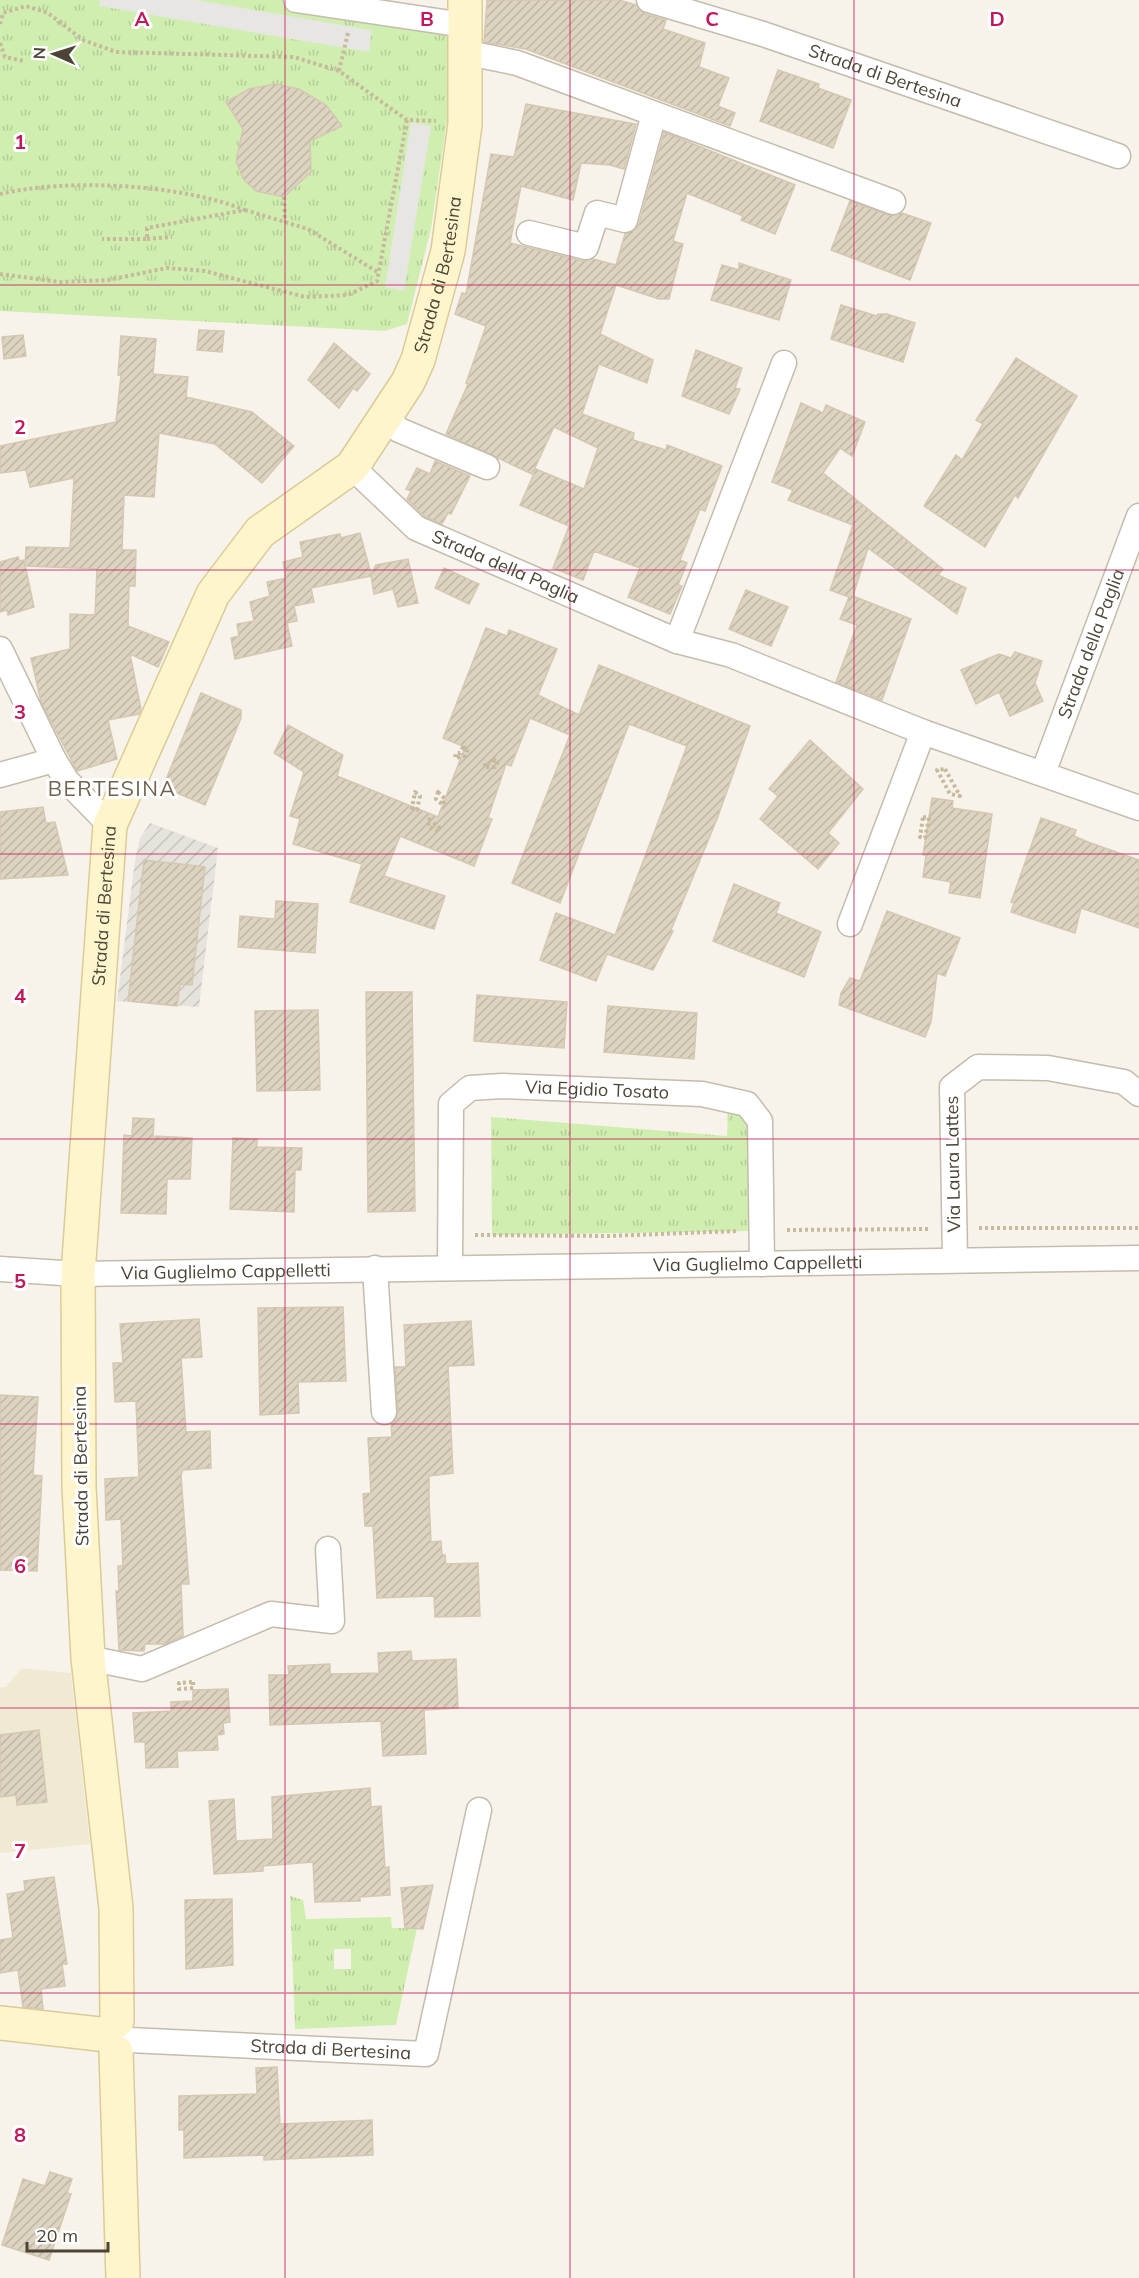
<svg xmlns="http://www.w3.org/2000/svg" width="1139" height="2278" font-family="Mulish,sans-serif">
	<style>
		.industrial { fill: url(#industrial-furrows) }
		.education { fill: #f1ead3 }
		.park { fill: url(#park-tufts); fill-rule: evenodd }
		.parking { fill: #e8e6e2 }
		.building { fill: url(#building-hatch); stroke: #d5c8b1; stroke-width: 1.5 }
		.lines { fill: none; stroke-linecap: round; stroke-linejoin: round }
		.street-casing { stroke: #c4bcac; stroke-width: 27 }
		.secondary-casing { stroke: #dbcb96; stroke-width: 36 }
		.path { stroke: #c7b99b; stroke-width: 4; stroke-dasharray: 3 3; stroke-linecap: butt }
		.street { stroke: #fff; stroke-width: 24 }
		.secondary { stroke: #fff5cc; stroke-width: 33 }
		.grid { fill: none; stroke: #c2185b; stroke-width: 1.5; stroke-opacity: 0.55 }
		.labels { text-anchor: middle; stroke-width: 6; stroke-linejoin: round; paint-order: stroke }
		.street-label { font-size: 18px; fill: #4c4537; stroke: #fff }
		.quarter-label { font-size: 21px; letter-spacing: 1.5px; fill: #70634d; stroke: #fff }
		.grid-label { font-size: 20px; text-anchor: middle; font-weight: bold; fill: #c2185b; stroke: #fff; stroke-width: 6; stroke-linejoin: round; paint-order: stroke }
	</style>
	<defs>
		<pattern id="industrial-furrows" width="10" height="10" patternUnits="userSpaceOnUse" patternTransform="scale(1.5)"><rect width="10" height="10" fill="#e6e2dc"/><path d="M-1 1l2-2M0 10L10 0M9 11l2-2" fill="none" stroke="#c7c3bd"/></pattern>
		<pattern id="park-tufts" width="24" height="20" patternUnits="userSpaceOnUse" patternTransform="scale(1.5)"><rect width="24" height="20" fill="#d0eeb0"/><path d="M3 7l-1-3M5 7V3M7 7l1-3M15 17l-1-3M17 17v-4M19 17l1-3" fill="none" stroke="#b4cd98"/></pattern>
		<pattern id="building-hatch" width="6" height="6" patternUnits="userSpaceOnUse" patternTransform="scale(1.5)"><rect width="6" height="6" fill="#ddd3c1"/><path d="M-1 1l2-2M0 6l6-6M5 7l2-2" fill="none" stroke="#bfb6a6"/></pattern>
	</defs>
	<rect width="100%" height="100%" fill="#f7f3eb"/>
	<path class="industrial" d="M 150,823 L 218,848 L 199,1007 L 117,1001 L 135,861 L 140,838 Z"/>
	<path class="education" d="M 22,1668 L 71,1673 L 90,1844 L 0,1853 L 0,1687 L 6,1687 Z"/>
	<g class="park">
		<path d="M 0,0 L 345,0 L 439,18 L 452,49 L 448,113 L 431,229 L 407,324 L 385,331 L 0,311 Z"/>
		<path d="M 728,1110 L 742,1115 L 750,1122 L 752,1231 L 492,1235 L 491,1117 L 727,1136 Z"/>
		<path d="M 290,1896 L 303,1900 L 306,1919 L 391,1917 L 392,1928 L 417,1928 L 396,2025 L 295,2029 ZM 334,1949 L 351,1949 L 351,1969 L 334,1969 Z"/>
	</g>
	<g class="parking">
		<path d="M 100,0 L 196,0 L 372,30 L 369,52 L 99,6 Z"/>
		<path d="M 411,122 L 431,126 L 404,291 L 385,287 Z"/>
	</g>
	<g class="building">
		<path d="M 487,0 L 619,0 L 636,5 L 645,14 L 666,20 L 663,29 L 705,43 L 699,67 L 729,78 L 718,106 L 735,113 L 730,126 L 526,49 L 484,42 Z"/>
		<path d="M 778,70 L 819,84 L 818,88 L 851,100 L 833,148 L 760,121 Z"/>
		<path d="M 275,84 L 299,89 L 326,105 L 342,126 L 310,141 L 311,172 L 284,197 L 256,191 L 244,180 L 236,161 L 243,129 L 226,102 L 249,89 Z"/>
		<path d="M 526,104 L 636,124 L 624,169 L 610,165 L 581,163 L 573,200 L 521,186 L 510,243 L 583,261 L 593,259 L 616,265 L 625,234 L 635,230 L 639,224 L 664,132 L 795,185 L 775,234 L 741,220 L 743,216 L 687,193 L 673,241 L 683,244 L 669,299 L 659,299 L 616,285 L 600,334 L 653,360 L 647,383 L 599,364 L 582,414 L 634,433 L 633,440 L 666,450 L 667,445 L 722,466 L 705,511 L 700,509 L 680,560 L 687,563 L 678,585 L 682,586 L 670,614 L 628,597 L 640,568 L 594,551 L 583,580 L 553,568 L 569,526 L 520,505 L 536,469 L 584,489 L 598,448 L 554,427 L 532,474 L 446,434 L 468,384 L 466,383 L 486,326 L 455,314 L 462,293 L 466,294 L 491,154 L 514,157 Z"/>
		<path d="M 850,201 L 888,215 L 902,213 L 931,223 L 910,280 L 831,250 Z"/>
		<path d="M 739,263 L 791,280 L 779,320 L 711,300 L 722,265 L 739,270 Z"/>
		<path d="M 841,305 L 877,316 L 878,314 L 887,314 L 915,323 L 903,362 L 831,339 Z"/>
		<path d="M 199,330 L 224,331 L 222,352 L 197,350 Z"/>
		<path d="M 23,335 L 26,356 L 4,359 L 2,337 Z"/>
		<path d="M 121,336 L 156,339 L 153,374 L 188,377 L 186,397 L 252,412 L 294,446 L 262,483 L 215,444 L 159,433 L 154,497 L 124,495 L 122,550 L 136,550 L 135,586 L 129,586 L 128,626 L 169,642 L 158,667 L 130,654 L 141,709 L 139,714 L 108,720 L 117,759 L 77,771 L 41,702 L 31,658 L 70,649 L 70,614 L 95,615 L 97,569 L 25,566 L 26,547 L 70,548 L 74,478 L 30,487 L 26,470 L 0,473 L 0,446 L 116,422 L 121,375 L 118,375 Z"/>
		<path d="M 334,343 L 370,374 L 357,391 L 353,388 L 339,408 L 308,380 Z"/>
		<path d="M 696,350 L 742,368 L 735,388 L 740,389 L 729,414 L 682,396 Z"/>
		<path d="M 1016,358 L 1077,396 L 1018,498 L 1015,495 L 985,547 L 924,506 L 956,455 L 962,460 L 983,424 L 976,420 Z"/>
		<path d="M 801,403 L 823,413 L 826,405 L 865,422 L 852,456 L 840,448 L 823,473 L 943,569 L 938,575 L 966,588 L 957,614 L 868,548 L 853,596 L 911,619 L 882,700 L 836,682 L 857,625 L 840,619 L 849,597 L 830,590 L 853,525 L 788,500 L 793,490 L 772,482 Z"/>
		<path d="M 435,461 L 470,476 L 451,514 L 448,513 L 442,524 L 424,516 L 407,499 L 411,491 L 406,489 L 417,468 L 430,474 Z"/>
		<path d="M 360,533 L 371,574 L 376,565 L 408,559 L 418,603 L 398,607 L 393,589 L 374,594 L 371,576 L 311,588 L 314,602 L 294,606 L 297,621 L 287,623 L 292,646 L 235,659 L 231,638 L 239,636 L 237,624 L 254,621 L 250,602 L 270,596 L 267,582 L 286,578 L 283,562 L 303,557 L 300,542 L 340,534 L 341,538 Z"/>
		<path d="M 18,557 L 20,561 L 24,560 L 34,607 L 8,615 L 7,610 L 0,612 L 0,562 Z"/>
		<path d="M 444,568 L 479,584 L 469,604 L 435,588 Z"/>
		<path d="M 746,590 L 788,607 L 771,646 L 729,629 Z"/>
		<path d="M 486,628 L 507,636 L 509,630 L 557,649 L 538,695 L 579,715 L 599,665 L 750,726 L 717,819 L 671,930 L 673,931 L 653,970 L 607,954 L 596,981 L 540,960 L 556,913 L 615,935 L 687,746 L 629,724 L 560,903 L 512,883 L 570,735 L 530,718 L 511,766 L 506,764 L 488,818 L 492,819 L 474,866 L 400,836 L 384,876 L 445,896 L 434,929 L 350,902 L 362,864 L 293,844 L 300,819 L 290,816 L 304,772 L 274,753 L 288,725 L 343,755 L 337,776 L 438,817 L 465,747 L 443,738 Z"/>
		<path d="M 1015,652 L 1042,661 L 1035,683 L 1043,701 L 1010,716 L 999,692 L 976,704 L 961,670 L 999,654 L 1011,658 Z"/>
		<path d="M 201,693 L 241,710 L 241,718 L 205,805 L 163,787 Z"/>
		<path d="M 810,740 L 863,789 L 828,833 L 839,843 L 818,869 L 760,819 L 778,796 L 769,789 Z"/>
		<path d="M 932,798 L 953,801 L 952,808 L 992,814 L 980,898 L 949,893 L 951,882 L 923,877 L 926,855 L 923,855 Z"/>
		<path d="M 43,807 L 46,823 L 55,822 L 68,875 L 0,879 L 0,812 Z"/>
		<path d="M 1041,818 L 1076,830 L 1074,836 L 1088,842 L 1139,860 L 1139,928 L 1081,908 L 1075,933 L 1011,912 L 1014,903 L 1011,902 Z"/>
		<path d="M 144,860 L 205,867 L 192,985 L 180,984 L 177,1006 L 128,1001 Z"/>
		<path d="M 734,884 L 780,903 L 776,913 L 821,932 L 804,977 L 713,941 Z"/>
		<path d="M 276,901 L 318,904 L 315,953 L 238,947 L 240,916 L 275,919 Z"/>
		<path d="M 887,911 L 960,938 L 945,976 L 937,973 L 931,1022 L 925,1037 L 839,1005 L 841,993 L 850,978 L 860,981 Z"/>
		<path d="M 366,992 L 412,992 L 415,1211 L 368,1212 Z"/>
		<path d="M 477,995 L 567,1002 L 564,1048 L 474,1041 Z"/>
		<path d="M 608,1006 L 697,1013 L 694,1059 L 604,1052 Z"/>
		<path d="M 318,1010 L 320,1090 L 257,1091 L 255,1011 Z"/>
		<path d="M 133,1118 L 154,1119 L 153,1136 L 192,1138 L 190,1179 L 167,1179 L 166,1214 L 121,1213 L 124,1135 L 132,1136 Z"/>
		<path d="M 233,1138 L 257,1139 L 257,1147 L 302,1148 L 301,1170 L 295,1170 L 294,1212 L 230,1209 Z"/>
		<path d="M 343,1307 L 346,1381 L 298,1382 L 299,1413 L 260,1415 L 258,1308 Z"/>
		<path d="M 199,1319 L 202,1357 L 181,1358 L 186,1432 L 210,1431 L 211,1468 L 183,1470 L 181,1475 L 189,1584 L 181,1584 L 183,1636 L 165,1644 L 145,1644 L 144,1651 L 119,1650 L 116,1591 L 119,1591 L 118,1566 L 123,1566 L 121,1519 L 106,1520 L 105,1479 L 139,1477 L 136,1401 L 115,1402 L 113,1363 L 123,1363 L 120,1324 Z"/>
		<path d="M 471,1321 L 474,1365 L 448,1366 L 453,1473 L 429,1476 L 429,1499 L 431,1542 L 441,1541 L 442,1555 L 445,1555 L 446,1564 L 478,1563 L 480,1616 L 435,1617 L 434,1596 L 377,1598 L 373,1526 L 365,1526 L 363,1494 L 371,1493 L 368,1438 L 392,1437 L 391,1424 L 396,1419 L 398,1411 L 395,1367 L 406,1367 L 404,1325 Z"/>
		<path d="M 0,1395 L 38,1397 L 33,1475 L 42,1476 L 37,1571 L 0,1570 Z"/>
		<path d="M 411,1651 L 412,1661 L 456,1659 L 458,1708 L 424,1710 L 426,1754 L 383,1756 L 381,1721 L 270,1725 L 269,1675 L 289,1675 L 288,1666 L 330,1664 L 330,1674 L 379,1673 L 378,1653 Z"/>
		<path d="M 228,1689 L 230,1722 L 223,1723 L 224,1734 L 217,1735 L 218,1750 L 177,1751 L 178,1767 L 146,1768 L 145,1742 L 135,1742 L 133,1713 L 171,1711 L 171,1702 L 193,1701 L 193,1690 Z"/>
		<path d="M 39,1730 L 47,1802 L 17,1805 L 16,1795 L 0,1797 L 0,1735 Z"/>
		<path d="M 370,1788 L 371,1807 L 381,1806 L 385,1868 L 389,1867 L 390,1895 L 360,1897 L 360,1901 L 315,1902 L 313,1862 L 263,1866 L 263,1871 L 214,1874 L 209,1801 L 234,1799 L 236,1841 L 273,1839 L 272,1797 Z"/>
		<path d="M 54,1877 L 67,1964 L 62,1964 L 65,1986 L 41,1989 L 43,2009 L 23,2007 L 18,1970 L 0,1973 L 0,1940 L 13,1938 L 7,1894 L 25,1891 L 24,1881 Z"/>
		<path d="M 433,1885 L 423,1929 L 405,1928 L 401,1888 Z"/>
		<path d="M 232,1899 L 233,1965 L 186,1969 L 185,1900 Z"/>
		<path d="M 277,2067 L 280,2124 L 372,2120 L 373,2155 L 264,2160 L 264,2155 L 184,2158 L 184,2130 L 179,2130 L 179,2096 L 257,2094 L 256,2068 Z"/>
		<path d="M 50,2172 L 72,2179 L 67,2193 L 71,2194 L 49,2260 L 2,2245 L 23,2179 L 45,2186 Z"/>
	</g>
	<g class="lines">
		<defs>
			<g id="street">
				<path d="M 296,0 L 464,25"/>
				<path id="s1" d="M 649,0 L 763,34 L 1118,156"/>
				<path d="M 464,52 L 517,63 L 893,202"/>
				<path d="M 529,233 L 586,247 L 597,213 L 625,220 L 654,114"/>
				<path d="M 386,417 L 399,430 L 487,467"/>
				<path id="s2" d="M 352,467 L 416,528 L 677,641 L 731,655 L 923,732 L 1139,808"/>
				<path d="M 677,641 L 784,363"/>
				<path d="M 0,649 L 54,760 L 67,781 L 110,825"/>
				<path id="s3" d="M 1043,773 L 1139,516"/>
				<path d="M 0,775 L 54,760"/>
				<path d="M 850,924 L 923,732"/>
				<path d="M 955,1260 L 952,1087 L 978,1067 L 1048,1068 L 1124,1082 L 1139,1094"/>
				<path d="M 375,1268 L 384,1412"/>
				<path id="s4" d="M 450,1268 L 451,1104 L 470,1088 L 502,1086 L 702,1094 L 747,1104 L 760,1121 L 762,1264"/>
				<path id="s5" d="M 0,1269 L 78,1274 L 1139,1258"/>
				<path d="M 88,1658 L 142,1669 L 271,1614 L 332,1621 L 328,1549"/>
				<path id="s6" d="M 129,2040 L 426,2054 L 479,1810"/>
			</g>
			<g id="secondary">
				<path id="s7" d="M 117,2021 L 116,1908 L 88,1658 L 79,1487 L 78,1274 L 110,825 L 213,594 L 260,532 L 352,467 L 408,382 L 418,360 L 448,251 L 465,124 L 465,0"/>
				<path d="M 0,2023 L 99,2034"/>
				<path d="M 116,2052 L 123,2278"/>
			</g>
		</defs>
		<use href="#street" class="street-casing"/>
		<use href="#secondary" class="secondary-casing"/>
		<g class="path">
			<path d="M 0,24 L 3,13 L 26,6 L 48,13 L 83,40 L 116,52 L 294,57 L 339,71 L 407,120 L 436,121"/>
			<path d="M 0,43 L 5,57 L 24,61"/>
			<path d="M 339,71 L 348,33"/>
			<path d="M 0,194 C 67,178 181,184 245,210 L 147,228 L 147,239 L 102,239"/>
			<path d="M 284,197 L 285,222"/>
			<path d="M 245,210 L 308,229 L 379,273"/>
			<path d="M 147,239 L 172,237"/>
			<path d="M 0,274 L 60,282 L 108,280 L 167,268 L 205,271 L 305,297 L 348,295 L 377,281 L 407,120"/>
			<path d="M 463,747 L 468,749 L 465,756 L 455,758 L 456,753 L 460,753 Z"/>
			<path d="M 493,759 L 498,761 L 495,767 L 484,767 L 486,762 L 491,764 Z"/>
			<path d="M 945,769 L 960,796 L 950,794 L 937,770 Z"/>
			<path d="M 415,792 L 420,796 L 417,810 L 412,808 Z"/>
			<path d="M 438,792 L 445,799 L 443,805 L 436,799 Z"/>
			<path d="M 923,817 L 929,818 L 925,838 L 920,837 Z"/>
			<path d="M 429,819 L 439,827 L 438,832 L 428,826 Z"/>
			<path d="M 979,1228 L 1139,1228"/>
			<path d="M 787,1230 L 929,1229"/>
			<path d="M 475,1235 L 609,1236 L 737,1231"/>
			<path d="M 193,1682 L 193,1688 L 179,1689 L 179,1683 Z"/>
		</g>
		<use href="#street" class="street"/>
		<use href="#secondary" class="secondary"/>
	</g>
	<path class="grid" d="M 285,0 L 285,2278M 570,0 L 570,2278M 854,0 L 854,2278M 0,285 L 1139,285M 0,570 L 1139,570M 0,854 L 1139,854M 0,1139 L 1139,1139M 0,1424 L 1139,1424M 0,1708 L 1139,1708M 0,1993 L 1139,1993"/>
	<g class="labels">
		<g class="street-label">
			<text dy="6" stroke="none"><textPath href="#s1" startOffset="248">Strada di Bertesina</textPath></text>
			<text dy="6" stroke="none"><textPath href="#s7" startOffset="1856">Strada di Bertesina</textPath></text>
			<text dy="6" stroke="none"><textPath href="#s2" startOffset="186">Strada della Paglia</textPath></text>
			<text dy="6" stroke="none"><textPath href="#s3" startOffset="138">Strada della Paglia</textPath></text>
			<text dy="6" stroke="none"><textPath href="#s7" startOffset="1118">Strada di Bertesina</textPath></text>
			<text dy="6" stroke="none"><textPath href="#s4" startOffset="316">Via Egidio Tosato</textPath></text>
			<text transform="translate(953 1164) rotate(-91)" y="6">Via Laura Lattes</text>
			<text dy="6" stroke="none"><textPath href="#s5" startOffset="758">Via Guglielmo Cappelletti</textPath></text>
			<text dy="6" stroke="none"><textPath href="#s5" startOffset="226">Via Guglielmo Cappelletti</textPath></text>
			<text transform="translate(81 1466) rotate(-91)" y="6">Strada di Bertesina</text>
			<text dy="6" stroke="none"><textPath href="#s6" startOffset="202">Strada di Bertesina</textPath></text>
		</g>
		<g class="quarter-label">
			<text x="112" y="796">BERTESINA</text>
		</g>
	</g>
	<g class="grid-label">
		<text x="142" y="26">A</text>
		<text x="427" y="26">B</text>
		<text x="712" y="26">C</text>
		<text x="997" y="26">D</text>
		<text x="20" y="149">1</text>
		<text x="20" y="434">2</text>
		<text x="20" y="719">3</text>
		<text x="20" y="1003">4</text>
		<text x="20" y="1288">5</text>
		<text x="20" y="1573">6</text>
		<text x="20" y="1858">7</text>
		<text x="20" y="2142">8</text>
	</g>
	<g transform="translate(54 54) rotate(273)" stroke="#ffffff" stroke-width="4.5" paint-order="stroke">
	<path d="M0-4.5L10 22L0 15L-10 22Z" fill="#4c4537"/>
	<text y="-9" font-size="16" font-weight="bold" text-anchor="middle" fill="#4c4537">N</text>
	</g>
	<path d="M27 2242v9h81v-9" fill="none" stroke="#4c4537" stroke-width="3"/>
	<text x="36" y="2242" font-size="18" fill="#4c4537" stroke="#ffffff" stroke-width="4.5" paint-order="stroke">20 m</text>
</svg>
